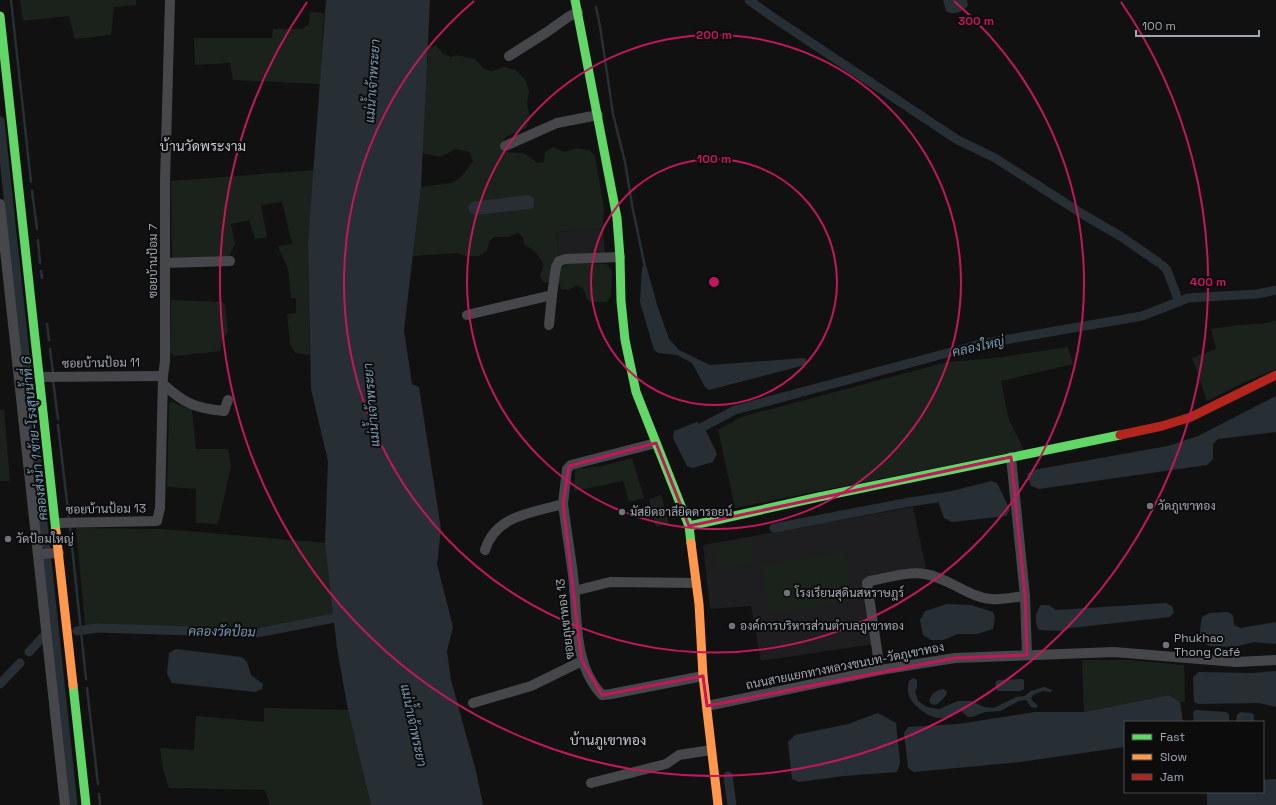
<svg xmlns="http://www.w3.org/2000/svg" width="1276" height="805" font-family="'Space Grotesk',Sarabun,sans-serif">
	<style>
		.built { fill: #1e1e20 }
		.green { fill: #1b221c }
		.water { fill: #272f35 }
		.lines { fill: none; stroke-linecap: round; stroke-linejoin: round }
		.stream { stroke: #272f35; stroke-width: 2.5 }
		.canal { stroke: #272f35; stroke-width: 9 }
		.street { stroke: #46474a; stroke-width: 10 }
		.fast { stroke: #63d668; stroke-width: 9 }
		.slow { stroke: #ff974d; stroke-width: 9 }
		.jam { stroke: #b3261e; stroke-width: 9 }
		.marked { fill: none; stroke: #c2185b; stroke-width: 3; stroke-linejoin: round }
		.ring { fill: none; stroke: #c2185b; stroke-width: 2 }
		.poi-dot { fill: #6f737b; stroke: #0c0c0d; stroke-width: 1.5 }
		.labels { text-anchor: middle; stroke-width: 4; stroke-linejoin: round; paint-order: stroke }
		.street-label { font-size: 12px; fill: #a2a8b3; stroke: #0c0c0d }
		.poi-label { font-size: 12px; fill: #a2a8b3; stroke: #0c0c0d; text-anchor: start }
		.water-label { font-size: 13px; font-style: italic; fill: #7899af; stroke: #0c0c0d }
		.quarter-label { font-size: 14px; fill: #c3c7cf; stroke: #0c0c0d }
		.centre { fill: #c2185b; stroke: #0c0c0d; stroke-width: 2 }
		.ring-label { font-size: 12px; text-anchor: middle; font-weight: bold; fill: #c2185b; stroke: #0c0c0d; stroke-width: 4; stroke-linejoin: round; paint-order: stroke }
	</style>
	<rect width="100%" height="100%" fill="#111112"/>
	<g class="built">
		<path d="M 603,229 L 605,253 L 559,255 L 556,232 Z"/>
		<path d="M 913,507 L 926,568 L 864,581 L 875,644 L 761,661 L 751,606 L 710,609 L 703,545 Z"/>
	</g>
	<g class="green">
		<path d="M 20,0 L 136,0 L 136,5 L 114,7 L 111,35 L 75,39 L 69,16 L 23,21 Z"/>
		<path d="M 310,12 L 324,13 L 320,84 L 233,80 L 230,63 L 195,65 L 194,38 L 272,38 L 273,29 L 302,29 L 309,24 Z"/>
		<path d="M 436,45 L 443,54 L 451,57 L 456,55 L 475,59 L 484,69 L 492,71 L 504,67 L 515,70 L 525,79 L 529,91 L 527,103 L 530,119 L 526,128 L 506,137 L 502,143 L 505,152 L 524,153 L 537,163 L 544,162 L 545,152 L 553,147 L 564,152 L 577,148 L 589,150 L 595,156 L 604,209 L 603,229 L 556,232 L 559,255 L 554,263 L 550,280 L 547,283 L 543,282 L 540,276 C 540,273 543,269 543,266 C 543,257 531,249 524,244 L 523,238 L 518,233 L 508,237 L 494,237 L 489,242 L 487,251 L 479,256 L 466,256 L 457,253 L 413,256 L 421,187 L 452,183 L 461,177 L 473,161 L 469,152 L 456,149 L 440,157 L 422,153 L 428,48 Z"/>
		<path d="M 314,170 L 308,242 L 310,355 L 295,353 L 290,344 L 287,314 L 296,313 L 296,298 L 291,298 L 288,269 L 278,246 L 292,244 L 282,202 L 261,205 L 267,237 L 255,239 L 249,220 L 231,224 L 235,244 L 229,257 L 172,259 L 171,181 Z"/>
		<path d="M 570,263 L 607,264 L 612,271 L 611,297 L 606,302 L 590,302 L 587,299 L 583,288 L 577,285 L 569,290 L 561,289 L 559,283 L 561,268 Z"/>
		<path d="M 171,300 L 222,302 L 225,305 L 228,332 L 223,339 L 220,351 L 175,356 L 170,352 Z"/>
		<path d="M 1276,320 L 1276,369 L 1245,382 L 1207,401 L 1192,358 L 1216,349 L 1211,329 L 1239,325 L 1268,323 Z"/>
		<path d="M 1068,347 L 1073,364 L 1001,381 L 1009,420 L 1024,450 L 735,508 L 718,430 L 741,417 L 947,362 L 995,358 Z"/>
		<path d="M 172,402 L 192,410 L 196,449 L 228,449 L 231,466 L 218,524 L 196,523 L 196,489 L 167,487 L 169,403 Z"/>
		<path d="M 4,409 L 10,481 L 0,481 L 0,410 Z"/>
		<path d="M 632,458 L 644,498 L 629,502 L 623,481 L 574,491 L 575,469 L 602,466 Z"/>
		<path d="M 661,495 L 669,524 L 656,527 L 649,499 Z"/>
		<path d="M 76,528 L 164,529 L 325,543 L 334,614 L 256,628 L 85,625 Z"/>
		<path d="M 751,540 L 754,564 L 717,569 L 713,546 Z"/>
		<path d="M 845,551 L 853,601 L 769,615 L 760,565 Z"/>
		<path d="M 1082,660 L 1129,660 L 1184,665 L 1185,702 L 1180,702 L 1169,695 L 1084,712 Z"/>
		<path d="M 264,708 L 348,710 L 371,805 L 270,805 L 265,790 L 169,788 L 163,769 L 160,748 L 194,750 L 196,716 L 264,722 Z"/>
	</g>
	<g class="water">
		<path d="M 326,0 L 430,0 L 421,187 L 404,330 L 412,384 L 419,387 L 441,529 L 437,564 L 453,627 L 447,651 L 451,680 L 476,771 L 483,805 L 371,805 L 348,710 L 337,648 L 325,543 L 328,461 L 311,389 L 308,242 Z"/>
		<path d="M 943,0 L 967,0 L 968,6 C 962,12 953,16 946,11 Z"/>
		<path d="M 528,195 L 534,198 L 534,206 L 531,209 L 474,215 L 469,211 L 468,206 L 472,202 Z"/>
		<path d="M 646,265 L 658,308 L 669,339 L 679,350 L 710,365 L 804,358 L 806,359 L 807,363 L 805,365 L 709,390 L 705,387 L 692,363 L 677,355 L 658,353 L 654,350 L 640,302 L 642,267 L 643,266 Z"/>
		<path d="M 1276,396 L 1276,432 L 1218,439 L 1213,444 L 1213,459 L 1207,465 L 1039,489 L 1031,486 L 1027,474 L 1033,470 L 1168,446 L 1198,436 Z"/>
		<path d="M 697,422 L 705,429 L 717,454 L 713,462 L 693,468 L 687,466 L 673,438 L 674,431 Z"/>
		<path d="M 991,481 L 997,483 L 1010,510 L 1006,516 L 952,522 L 944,518 L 938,501 L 940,494 Z"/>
		<path d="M 1166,603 L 1172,606 L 1174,612 L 1170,617 L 1070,628 L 1063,631 L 1039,630 C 1034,622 1035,612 1041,605 L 1049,605 L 1056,610 Z"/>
		<path d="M 947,604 L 971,605 L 993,612 L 995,618 L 993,629 L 977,634 L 958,634 L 943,640 L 931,640 L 923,635 L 920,620 L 925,611 Z"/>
		<path d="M 1228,612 L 1233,615 L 1234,625 L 1240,628 L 1276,622 L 1276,644 L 1254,642 L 1234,647 L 1209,646 L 1201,641 L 1200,630 L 1202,617 L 1210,613 Z"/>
		<path d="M 176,649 L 242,657 L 247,662 L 251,675 L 263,684 L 262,689 L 255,692 L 172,683 L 167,674 L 169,653 Z"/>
		<path d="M 1276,671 L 1276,707 L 1259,703 L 1198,704 L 1194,702 L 1193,677 L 1199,672 L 1252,673 Z"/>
		<path d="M 913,678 L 917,680 L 917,688 L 915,691 L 918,701 L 927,707 L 939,709 L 958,701 L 971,701 L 984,707 L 994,708 L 1016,697 L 1024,696 L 1031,691 L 1044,687 L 1052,690 L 1051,692 L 1043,691 L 1033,695 L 1031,699 L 1038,706 L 1036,708 L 1031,707 L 1026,700 L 1019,701 L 1000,711 L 985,712 L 972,717 L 968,717 L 961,711 C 955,711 955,715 950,717 C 948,718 943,718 941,718 C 930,719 913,706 909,696 C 907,691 908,686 909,681 Z"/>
		<path d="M 1022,679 L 1024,680 L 1024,689 L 1021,691 L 999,691 L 997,690 L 995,683 L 998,680 Z"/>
		<path d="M 944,689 L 947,692 C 946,697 940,703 935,705 L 931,704 L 929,701 C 932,693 935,690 944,689 Z"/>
		<path d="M 1169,695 L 1180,702 L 1183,722 L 1125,722 L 1125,747 L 1020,762 L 914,772 L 908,768 L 904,733 L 908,727 L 958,724 L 1035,712 L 1084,712 Z"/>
		<path d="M 1195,710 L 1226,712 L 1229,714 L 1229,722 L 1194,722 L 1193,713 Z"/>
		<path d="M 1240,712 L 1252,713 L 1254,715 L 1254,722 L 1236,722 L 1237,715 Z"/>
		<path d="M 878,713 L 896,723 L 900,763 L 897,772 L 844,776 L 799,782 L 792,779 L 788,742 L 795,735 L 848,724 Z"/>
		<path d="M 1276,779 L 1276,805 L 1207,805 L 1207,792 L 1263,792 L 1263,780 Z"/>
	</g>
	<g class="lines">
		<g class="stream">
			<path d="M 11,0 L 31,182"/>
			<path d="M 596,7 L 600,26 L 613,114 L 625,162 L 632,205 L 645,267"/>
			<path d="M 32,191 L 37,229"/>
			<path d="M 38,240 L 40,263"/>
			<path d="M 41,271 L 42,278"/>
			<path d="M 47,324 L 49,340"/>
			<path d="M 50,349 L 53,373"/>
			<path d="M 53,380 L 58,419"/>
			<path d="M 58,425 L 69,519"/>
			<path d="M 70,527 L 86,679"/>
			<path d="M 87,688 L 98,784"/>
			<path d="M 99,794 L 100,805"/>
		</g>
		<g class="canal">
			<path d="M 749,0 L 771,16 L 956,139 L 995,158 L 1084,215 L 1120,236 L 1158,262"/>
			<path d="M 0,121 L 73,805"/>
			<path d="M 1162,265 L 1167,270 L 1179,302"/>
			<path d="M 693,432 L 735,410 L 981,344 L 1142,316 L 1188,298 L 1257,294 L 1276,290"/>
			<path d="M 774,528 L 910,502 L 950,496"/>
			<path d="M 77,631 L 97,628 L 256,633 L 345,616"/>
			<path d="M 29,652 L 43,637"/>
			<path d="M 0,684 L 20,663"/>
			<path d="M 728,776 L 732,805"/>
		</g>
		<g class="street">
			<path d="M 509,56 L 547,32 L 568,17 L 578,12"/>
			<path d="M 505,146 L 557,123 L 598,115"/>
			<path d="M 0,204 L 65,805"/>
			<path d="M 166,263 L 230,261"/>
			<path d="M 467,315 L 552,295 L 556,267 L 559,261 L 566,259 L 620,257"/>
			<path d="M 549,325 L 552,295"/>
			<path d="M 39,377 L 163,376"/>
			<path d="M 163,384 C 185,404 195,408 224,411 L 228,400"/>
			<path d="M 1011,457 L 1025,596 L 1027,655"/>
			<path d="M 563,504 C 566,528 570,551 573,575 C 578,614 572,664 602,695 L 611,694 L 703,676"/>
			<path d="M 56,523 L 157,521 L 160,508 L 163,376 L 165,361 L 165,181 L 170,0"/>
			<path d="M 485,550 C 496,515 532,513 563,504 L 567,469 L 571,465 L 656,443"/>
			<path d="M 39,554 L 59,553"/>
			<path d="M 574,591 L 610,582 L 696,583"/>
			<path d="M 880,670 L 867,583 L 870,581 C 887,578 908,571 925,574 C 949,578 968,597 991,599 C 1003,600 1014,597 1025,596"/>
			<path d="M 473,703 L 531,686 L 582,661"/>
			<path d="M 707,706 L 880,670 L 955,658 L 1114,652 L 1236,662 L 1276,660"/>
			<path d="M 591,783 L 666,764 L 679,755 L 711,750"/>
		</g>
		<g class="fast">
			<path d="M 575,0 L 617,218 L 620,257 L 621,301 L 625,340 L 636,392 L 689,526 L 691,543"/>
			<path d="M 0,16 L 56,532"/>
			<path d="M 689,526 L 819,497 L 1120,435"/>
			<path d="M 73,685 L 86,805"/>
		</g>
		<g class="slow">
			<path d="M 56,532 L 73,685"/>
			<path d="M 691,543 L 699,604 L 703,676 L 718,805"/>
		</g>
		<path class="jam" d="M 1120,435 L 1162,426 L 1191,417 L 1276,375"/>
	</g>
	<path class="marked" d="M 656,443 L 689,526 L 1011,457 L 1025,596 L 1027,655 L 955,658 L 707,706 L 703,676 L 602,695 L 582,661 L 578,632 L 563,504 L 569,466 Z"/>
	<g class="ring">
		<circle cx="714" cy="282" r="123"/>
		<circle cx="714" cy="282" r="247"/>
		<path d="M954 1A370 370 0 1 1 474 1"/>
		<path d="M1121 2A494 494 0 1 1 307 2"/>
	</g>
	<g class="poi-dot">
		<circle cx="1150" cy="506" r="4"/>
		<circle cx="622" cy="512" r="4"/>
		<circle cx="8" cy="539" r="4"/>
		<circle cx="787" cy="593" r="4"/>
		<circle cx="732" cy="626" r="4"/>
		<circle cx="1166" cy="645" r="4"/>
	</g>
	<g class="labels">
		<g class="street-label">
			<text transform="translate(153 261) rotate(-90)" y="4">ซอยบ้านป้อม 7</text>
			<text transform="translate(101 363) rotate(-1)" y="4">ซอยบ้านป้อม 11</text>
			<text transform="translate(106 509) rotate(-1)" y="4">ซอยบ้านป้อม 13</text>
			<text transform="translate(565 619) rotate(-97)" y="4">ซอยภูเขาทอง 13</text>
			<text transform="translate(845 666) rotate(-11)" y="4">ถนนสายแยกทางหลวงชนบท-วัดภูเขาทอง</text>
		</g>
		<g class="poi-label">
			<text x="1158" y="510">วัดภูเขาทอง</text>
			<text x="630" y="516">มัสยิดอาลียิดดารอยน์</text>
			<text x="16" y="543">วัดป้อมใหญ่</text>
			<text x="795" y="597">โรงเรียนสุดินสหราษฎร์</text>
			<text x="740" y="630">องค์การบริหารส่วนตำบลภูเขาทอง</text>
			<text x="1174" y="642">Phukhao<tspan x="1174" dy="14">Thong Café</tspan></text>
		</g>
		<g class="water-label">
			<text transform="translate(372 81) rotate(-86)" y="5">แม่น้ำเจ้าพระยา</text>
			<text transform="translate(978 346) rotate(-13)" y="5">คลองใหญ่</text>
			<text transform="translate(371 405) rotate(-95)" y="5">แม่น้ำเจ้าพระยา</text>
			<text transform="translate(34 439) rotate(-96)" y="5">คลองส่งน้ำ 1 ซ้าย-โรงสูบน้ำที่ 6</text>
			<text transform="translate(222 631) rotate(1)" y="5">คลองวัดป้อม</text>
			<text transform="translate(414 725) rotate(78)" y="5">แม่น้ำเจ้าพระยา</text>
		</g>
		<g class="quarter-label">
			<text x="203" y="151">บ้านวัดพระงาม</text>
			<text x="608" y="745">บ้านภูเขาทอง</text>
		</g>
	</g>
	<circle cx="714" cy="282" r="6" class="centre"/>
	<g class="ring-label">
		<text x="976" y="25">300 m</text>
		<text x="714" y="39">200 m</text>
		<text x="714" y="163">100 m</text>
		<text x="1208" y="286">400 m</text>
	</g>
	<rect x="1124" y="721" width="140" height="72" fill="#0c0c0d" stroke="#484a4f"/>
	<rect x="1132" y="734" width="20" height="6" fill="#63d668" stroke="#484a4f"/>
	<text x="1160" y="741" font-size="12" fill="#a2a8b3">Fast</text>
	<rect x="1132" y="754" width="20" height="6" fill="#ff974d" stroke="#484a4f"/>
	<text x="1160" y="761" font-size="12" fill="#a2a8b3">Slow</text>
	<rect x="1132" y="774" width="20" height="6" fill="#b3261e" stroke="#484a4f"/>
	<text x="1160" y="781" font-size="12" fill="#a2a8b3">Jam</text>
	<path d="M1136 30v6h123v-6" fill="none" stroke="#a2a8b3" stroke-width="2"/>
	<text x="1142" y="30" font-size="12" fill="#a2a8b3" stroke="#0c0c0d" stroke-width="3" paint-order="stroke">100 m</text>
</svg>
